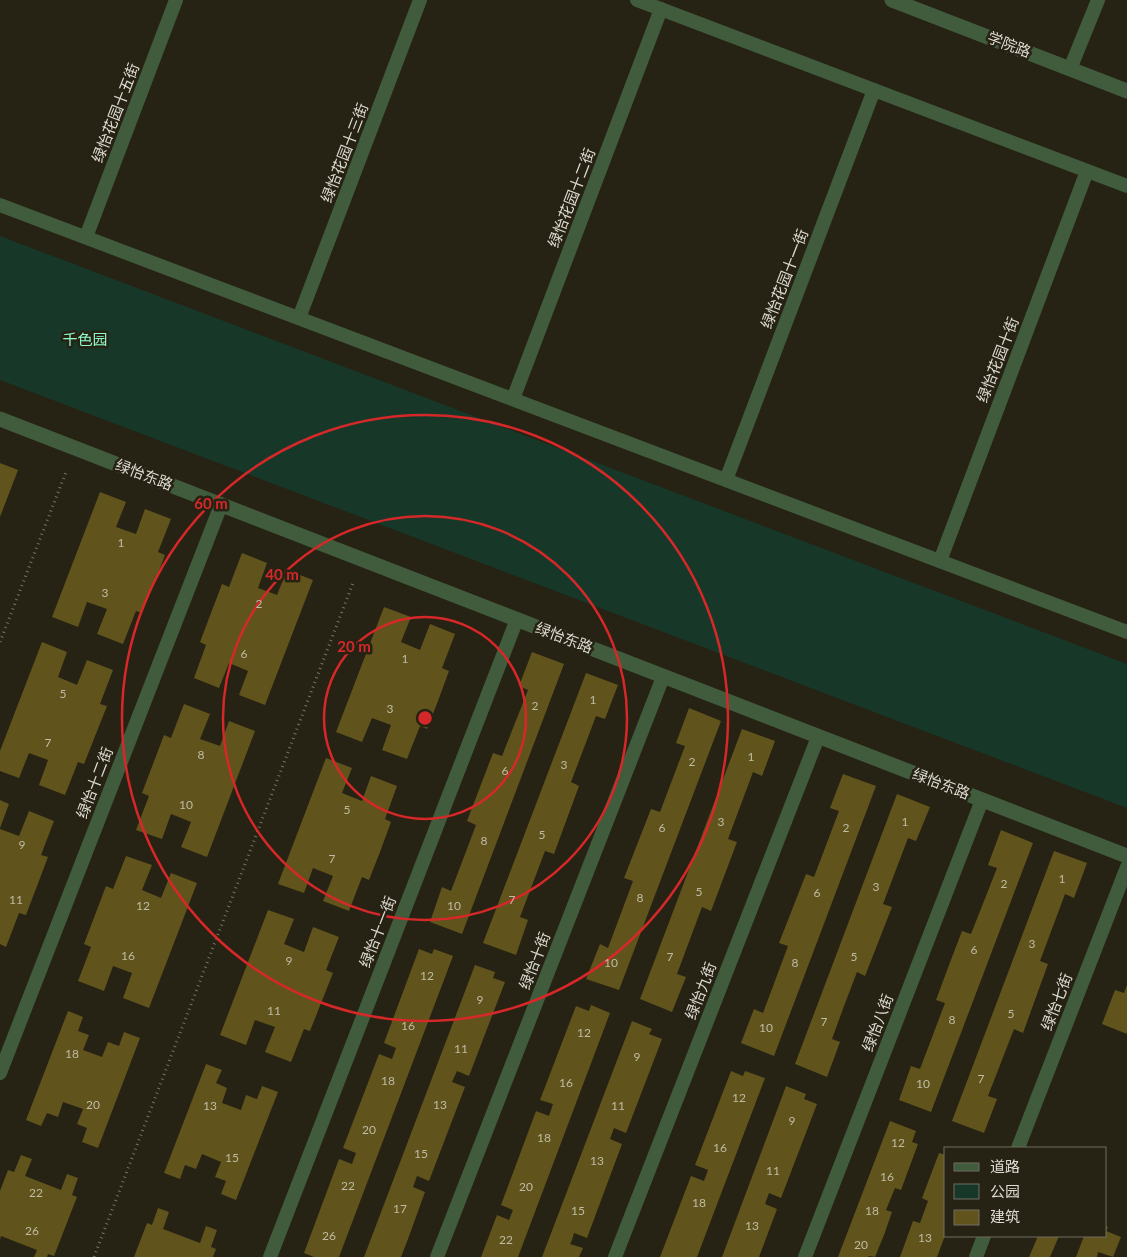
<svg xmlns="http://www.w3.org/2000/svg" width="1127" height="1257" font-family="Lato,'Noto Sans SC',sans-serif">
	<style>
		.green { fill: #173829 }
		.building { fill: #60541c }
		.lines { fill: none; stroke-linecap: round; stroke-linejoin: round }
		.path { stroke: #767266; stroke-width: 3; stroke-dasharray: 1 4; stroke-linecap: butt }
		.lane { stroke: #415b3d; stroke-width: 14 }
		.street { stroke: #415b3d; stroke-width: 15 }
		.ring { fill: none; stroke: #d62828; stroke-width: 2.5 }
		.labels { text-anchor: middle; stroke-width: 5; stroke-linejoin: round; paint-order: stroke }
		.number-label { font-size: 12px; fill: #bfbba5 }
		.street-label { font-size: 15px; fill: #dfddd3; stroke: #262214 }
		.park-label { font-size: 15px; fill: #8dfbca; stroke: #262214 }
		.centre { fill: #d62828; stroke: #262214; stroke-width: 2.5 }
		.ring-label { font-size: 15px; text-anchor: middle; font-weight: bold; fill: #d62828; stroke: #262214; stroke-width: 5; stroke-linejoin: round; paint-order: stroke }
	</style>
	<rect width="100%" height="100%" fill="#262214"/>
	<path class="green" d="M 0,236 L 1127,664 L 1127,808 L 0,380 Z"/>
	<g class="building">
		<path d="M 0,463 L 18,470 L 0,517 Z"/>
		<path d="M 100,492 L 126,502 L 116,527 L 136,534 L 145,509 L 171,519 L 158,552 L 165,555 L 154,584 L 142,613 L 136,611 L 123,644 L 97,634 L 107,609 L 87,602 L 78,627 L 52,617 Z"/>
		<path d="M 242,553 L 267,563 L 258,588 L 277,595 L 287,570 L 313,580 L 265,705 L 239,695 L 248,671 L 229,663 L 219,688 L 194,678 L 206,645 L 200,642 L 222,584 L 229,587 Z"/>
		<path d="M 384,607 L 411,617 L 401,642 L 420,650 L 430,624 L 455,634 L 442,668 L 449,671 L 438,701 L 427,729 L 420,726 L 407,759 L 382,750 L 391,725 L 372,718 L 362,742 L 336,732 Z"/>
		<path d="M 42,642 L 67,652 L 58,677 L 77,685 L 87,660 L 113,670 L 100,704 L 107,706 L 84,764 L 78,762 L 65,795 L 39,785 L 48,760 L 29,753 L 19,778 L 0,771 L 0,751 Z"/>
		<path d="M 532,652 L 564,664 L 462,934 L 430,922 L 442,887 L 451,891 L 476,825 L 467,821 L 493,753 L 502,756 L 528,690 L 519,686 Z"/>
		<path d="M 586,673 L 618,685 L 605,719 L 596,716 L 571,782 L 579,786 L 554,854 L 545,851 L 520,917 L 528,920 L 516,955 L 483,943 Z"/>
		<path d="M 184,704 L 210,714 L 200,739 L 220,746 L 229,721 L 255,731 L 207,857 L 181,847 L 191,822 L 171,814 L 162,839 L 136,830 L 149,796 L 142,793 L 164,735 L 171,738 Z"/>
		<path d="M 689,708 L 721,721 L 619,990 L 586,979 L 600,944 L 608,948 L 633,881 L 624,878 L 651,809 L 660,812 L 685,746 L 676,743 Z"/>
		<path d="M 742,729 L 775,741 L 762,776 L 753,772 L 728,839 L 737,842 L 711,911 L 702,907 L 677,974 L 686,977 L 672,1012 L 640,999 Z"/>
		<path d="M 326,758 L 352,768 L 342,793 L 362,801 L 371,776 L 397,786 L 385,819 L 391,822 L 380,852 L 369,880 L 362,877 L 349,911 L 323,901 L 333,876 L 313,868 L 304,893 L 278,884 Z"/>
		<path d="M 843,774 L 876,786 L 774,1056 L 741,1043 L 754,1009 L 763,1013 L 788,946 L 779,943 L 806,874 L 814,877 L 839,811 L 830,808 Z"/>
		<path d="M 897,794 L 930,807 L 916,841 L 908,838 L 883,904 L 892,907 L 865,976 L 857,972 L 844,1006 L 832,1039 L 840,1042 L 827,1077 L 795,1064 Z"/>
		<path d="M 0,800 L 9,804 L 0,828 Z"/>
		<path d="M 29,811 L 54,821 L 41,855 L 48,857 L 26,915 L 19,913 L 6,947 L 0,944 L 0,829 L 19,836 Z"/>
		<path d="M 1001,830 L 1033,843 L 931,1112 L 899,1100 L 911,1066 L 920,1069 L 945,1003 L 936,1000 L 949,965 L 962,931 L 971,934 L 997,868 L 988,865 Z"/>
		<path d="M 1054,851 L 1087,863 L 1074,898 L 1065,894 L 1040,961 L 1048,964 L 1023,1033 L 1014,1029 L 988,1096 L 997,1099 L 984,1133 L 952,1121 Z"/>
		<path d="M 126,856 L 152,865 L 142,890 L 161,898 L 171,873 L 197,883 L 149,1008 L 123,998 L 132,973 L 113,966 L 104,991 L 78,981 L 91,947 L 84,944 L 106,886 L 113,889 Z"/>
		<path d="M 268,910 L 294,919 L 284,944 L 304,952 L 313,927 L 339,937 L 326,970 L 333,973 L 310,1031 L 304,1029 L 291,1062 L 265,1052 L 275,1027 L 255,1020 L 246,1045 L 220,1035 Z"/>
		<path d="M 419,949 L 432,954 L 434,949 L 453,956 L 339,1257 L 314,1257 L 304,1253 L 339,1159 L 352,1164 L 356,1153 L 343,1148 L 379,1054 L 392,1059 L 396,1048 L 384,1043 Z"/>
		<path d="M 475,965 L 495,972 L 493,978 L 505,982 L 469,1076 L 457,1071 L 452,1082 L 465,1087 L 429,1181 L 417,1176 L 413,1187 L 425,1192 L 408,1239 L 401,1257 L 364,1257 Z"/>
		<path d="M 1127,985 L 1127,1034 L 1102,1024 L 1115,990 L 1124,993 Z"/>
		<path d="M 591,1005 L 610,1013 L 518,1257 L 481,1257 L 497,1215 L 509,1220 L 513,1210 L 501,1205 L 536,1111 L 549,1116 L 553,1104 L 540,1100 L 576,1006 L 589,1011 Z"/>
		<path d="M 68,1011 L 83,1017 L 78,1031 L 89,1035 L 83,1050 L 102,1057 L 108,1042 L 119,1046 L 124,1032 L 140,1038 L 98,1148 L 82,1142 L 87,1128 L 77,1124 L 83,1109 L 63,1102 L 58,1117 L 47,1113 L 41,1126 L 26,1120 Z"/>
		<path d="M 632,1021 L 652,1029 L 649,1034 L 662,1039 L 626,1133 L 614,1128 L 610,1139 L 622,1144 L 587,1238 L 574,1233 L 572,1240 L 570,1244 L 583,1248 L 579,1257 L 542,1257 Z"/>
		<path d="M 206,1064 L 222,1070 L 216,1083 L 227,1088 L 222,1103 L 241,1110 L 246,1095 L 257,1099 L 262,1086 L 278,1092 L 236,1200 L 221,1194 L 226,1181 L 215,1177 L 221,1162 L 202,1154 L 196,1169 L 185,1165 L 180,1179 L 164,1173 Z"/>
		<path d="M 731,1071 L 743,1076 L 745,1071 L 765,1078 L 697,1257 L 660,1257 L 691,1176 L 704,1181 L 708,1170 L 695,1165 Z"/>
		<path d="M 786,1086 L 806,1094 L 804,1099 L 817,1104 L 781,1198 L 769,1193 L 765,1204 L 777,1209 L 759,1257 L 722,1257 Z"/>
		<path d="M 890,1121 L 916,1131 L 912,1142 L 918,1144 L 901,1190 L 895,1188 L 886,1210 L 892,1212 L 884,1235 L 875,1257 L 869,1256 L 868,1257 L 838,1257 Z"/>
		<path d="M 939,1153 L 946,1155 L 946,1233 L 937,1257 L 900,1257 L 913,1221 L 920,1223 L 928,1201 L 922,1198 Z"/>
		<path d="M 21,1155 L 32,1159 L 25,1176 L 61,1190 L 67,1174 L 78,1178 L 72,1195 L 77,1197 L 54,1256 L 48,1254 L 47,1257 L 34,1257 L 37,1250 L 1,1236 L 0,1240 L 0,1191 L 8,1170 L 14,1172 Z"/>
		<path d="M 158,1208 L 169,1212 L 163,1229 L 200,1243 L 206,1226 L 217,1230 L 211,1247 L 216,1249 L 213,1257 L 134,1257 L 147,1223 L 152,1225 Z"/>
		<path d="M 1106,1226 L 1108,1227 L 1106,1231 L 1121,1237 L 1113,1257 L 1098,1252 L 1097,1257 L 1076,1257 L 1084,1236 L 1106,1236 Z"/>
		<path d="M 1038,1236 L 1059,1236 L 1050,1257 L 1029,1257 Z"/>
	</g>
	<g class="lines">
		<g class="path">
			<path d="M 0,642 L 66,472"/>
			<path d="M 94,1257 L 353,583"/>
		</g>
		<g class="lane">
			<path d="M 637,0 L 1127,186"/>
			<path d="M 1070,69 L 1098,0"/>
			<path d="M 0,205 L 1127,632"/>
			<path d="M 86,237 L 176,0"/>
			<path d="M 299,318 L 420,0"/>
			<path d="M 513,399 L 661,9"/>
			<path d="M 726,480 L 874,90"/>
			<path d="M 940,561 L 1087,171"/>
			<path d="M 0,1073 L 221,505"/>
			<path d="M 1018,1148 L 1127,867"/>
			<path d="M 270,1257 L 517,619"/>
			<path d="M 437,1257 L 663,677"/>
			<path d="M 615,1257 L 818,737"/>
			<path d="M 805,1257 L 982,800"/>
			<path d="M 976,1257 L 984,1236"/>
		</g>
		<g class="street">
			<path d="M 892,0 L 1127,91"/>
			<path d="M 0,419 L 1127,856"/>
		</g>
	</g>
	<g class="ring">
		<circle cx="425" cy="718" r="101"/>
		<circle cx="425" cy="718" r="202"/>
		<circle cx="425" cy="718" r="303"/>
	</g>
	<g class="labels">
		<g class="number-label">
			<text x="121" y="547">1</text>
			<text x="105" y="597">3</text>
			<text x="259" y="608">2</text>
			<text x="244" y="658">6</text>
			<text x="405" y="663">1</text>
			<text x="63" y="698">5</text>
			<text x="593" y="704">1</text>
			<text x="535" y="710">2</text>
			<text x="390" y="713">3</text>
			<text x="48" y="747">7</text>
			<text x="201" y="759">8</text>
			<text x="751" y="761">1</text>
			<text x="692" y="766">2</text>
			<text x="564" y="769">3</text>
			<text x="505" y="775">6</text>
			<text x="186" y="809">10</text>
			<text x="347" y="814">5</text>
			<text x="721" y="826">3</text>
			<text x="905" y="826">1</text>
			<text x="662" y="832">6</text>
			<text x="846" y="832">2</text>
			<text x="542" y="839">5</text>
			<text x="484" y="845">8</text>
			<text x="22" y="849">9</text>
			<text x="332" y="863">7</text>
			<text x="1062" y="883">1</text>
			<text x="1004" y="888">2</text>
			<text x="876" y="891">3</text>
			<text x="699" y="896">5</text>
			<text x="817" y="897">6</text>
			<text x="640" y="902">8</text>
			<text x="16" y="904">11</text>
			<text x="512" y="904">7</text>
			<text x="143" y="910">12</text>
			<text x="454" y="910">10</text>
			<text x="1032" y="948">3</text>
			<text x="974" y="954">6</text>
			<text x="128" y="960">16</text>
			<text x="670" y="961">7</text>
			<text x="854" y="961">5</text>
			<text x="289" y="965">9</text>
			<text x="611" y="967">10</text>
			<text x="795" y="967">8</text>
			<text x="427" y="980">12</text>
			<text x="480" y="1004">9</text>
			<text x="274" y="1015">11</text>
			<text x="1011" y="1018">5</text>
			<text x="952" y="1024">8</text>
			<text x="824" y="1026">7</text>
			<text x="408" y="1030">16</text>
			<text x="766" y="1032">10</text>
			<text x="584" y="1037">12</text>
			<text x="461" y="1053">11</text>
			<text x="72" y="1058">18</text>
			<text x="637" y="1061">9</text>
			<text x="981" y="1083">7</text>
			<text x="388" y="1085">18</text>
			<text x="566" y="1087">16</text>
			<text x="923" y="1088">10</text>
			<text x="739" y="1102">12</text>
			<text x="93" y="1109">20</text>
			<text x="440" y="1109">13</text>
			<text x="210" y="1110">13</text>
			<text x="618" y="1110">11</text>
			<text x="792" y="1125">9</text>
			<text x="369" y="1134">20</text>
			<text x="544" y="1142">18</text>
			<text x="898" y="1147">12</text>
			<text x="720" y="1152">16</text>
			<text x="421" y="1158">15</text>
			<text x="232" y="1162">15</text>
			<text x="597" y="1165">13</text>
			<text x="773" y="1175">11</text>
			<text x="887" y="1181">16</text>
			<text x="348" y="1190">22</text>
			<text x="526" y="1191">20</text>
			<text x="36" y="1197">22</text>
			<text x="699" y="1207">18</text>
			<text x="400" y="1213">17</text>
			<text x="578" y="1215">15</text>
			<text x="872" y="1215">18</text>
			<text x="752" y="1230">13</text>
			<text x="32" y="1235">26</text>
			<text x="329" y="1240">26</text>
			<text x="925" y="1242">13</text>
			<text x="506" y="1244">22</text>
			<text x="861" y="1249">20</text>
		</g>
		<g class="street-label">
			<text transform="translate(1009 45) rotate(21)" y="5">学院路</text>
			<text transform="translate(116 113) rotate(-69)" y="5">绿怡花园十五街</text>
			<text transform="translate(345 153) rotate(-69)" y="5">绿怡花园十三街</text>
			<text transform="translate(572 198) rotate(-69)" y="5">绿怡花园十二街</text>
			<text transform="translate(785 279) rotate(-69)" y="5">绿怡花园十一街</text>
			<text transform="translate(998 360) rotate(-69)" y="5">绿怡花园十街</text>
			<text transform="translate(144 475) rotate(21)" y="5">绿怡东路</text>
			<text transform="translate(564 638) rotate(21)" y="5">绿怡东路</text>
			<text transform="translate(95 783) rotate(-69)" y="5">绿怡十二街</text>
			<text transform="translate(941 784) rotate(21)" y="5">绿怡东路</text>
			<text transform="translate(378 932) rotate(-69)" y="5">绿怡十一街</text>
			<text transform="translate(535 961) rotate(-69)" y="5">绿怡十街</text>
			<text transform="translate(701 991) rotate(-69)" y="5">绿怡九街</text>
			<text transform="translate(1057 1002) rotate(-69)" y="5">绿怡七街</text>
			<text transform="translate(878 1023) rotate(-69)" y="5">绿怡八街</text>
		</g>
		<g class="park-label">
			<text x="85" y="345">千色园</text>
		</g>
	</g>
	<circle cx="425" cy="718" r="8" class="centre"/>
	<g class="ring-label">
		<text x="211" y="509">60 m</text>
		<text x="282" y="580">40 m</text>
		<text x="354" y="652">20 m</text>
	</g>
	<rect x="944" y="1147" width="162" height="90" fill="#262214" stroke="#706d60"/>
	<rect x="954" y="1163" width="25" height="8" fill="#415b3d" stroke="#706d60"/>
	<text x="990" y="1172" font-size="15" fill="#dfddd3">道路</text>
	<rect x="954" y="1184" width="25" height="15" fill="#173829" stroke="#706d60"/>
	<text x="990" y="1197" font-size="15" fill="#dfddd3">公园</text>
	<rect x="954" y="1210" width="25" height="15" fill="#60541c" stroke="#706d60"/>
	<text x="990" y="1222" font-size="15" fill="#dfddd3">建筑</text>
</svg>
